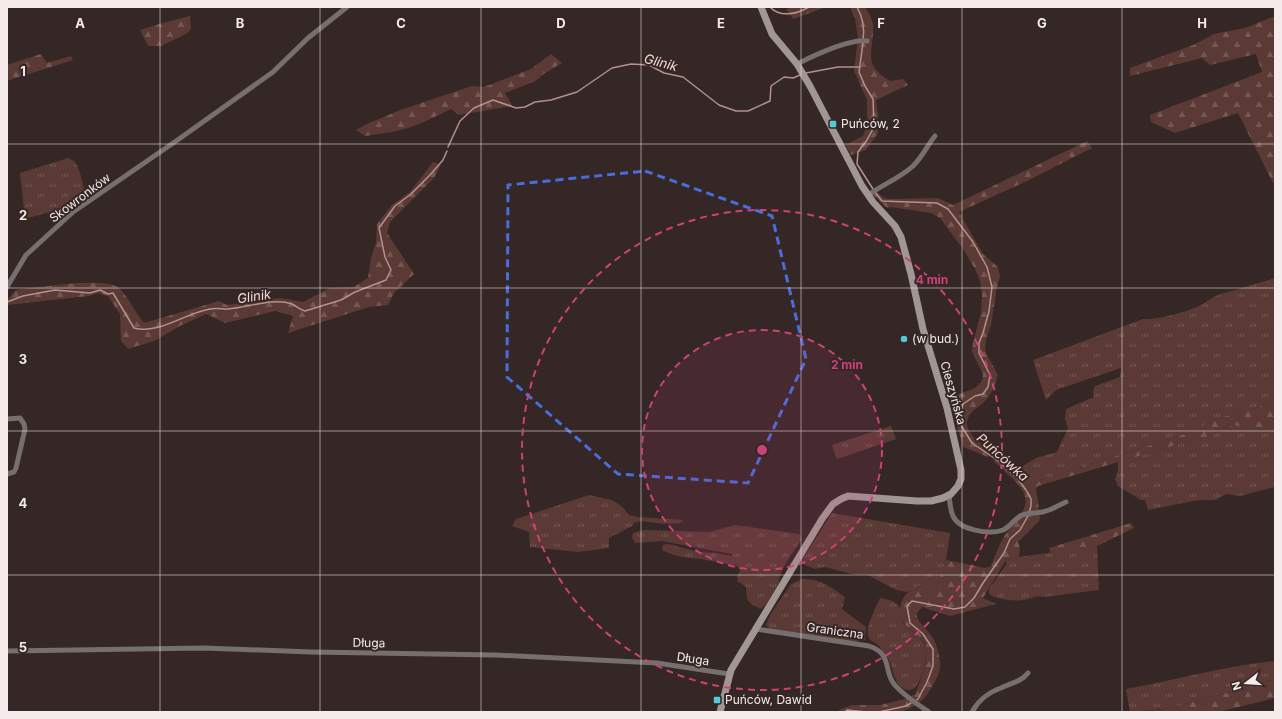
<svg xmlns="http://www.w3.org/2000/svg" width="1282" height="719" font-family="Inter,sans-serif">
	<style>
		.grass { fill: url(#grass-tufts) }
		.forest { fill: url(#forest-firs) }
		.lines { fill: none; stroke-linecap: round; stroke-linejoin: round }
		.stream { stroke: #b3918c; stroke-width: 1.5 }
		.street { stroke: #766f6e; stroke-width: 5 }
		.secondary { stroke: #a19694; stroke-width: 7 }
		.marked { fill: none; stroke: #486ddc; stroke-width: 3; stroke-dasharray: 8 5; stroke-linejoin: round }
		.grid { fill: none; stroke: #f4ebea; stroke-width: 1; stroke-opacity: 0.55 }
		.ring { fill: none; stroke: #cc4278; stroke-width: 2; stroke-dasharray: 7 5 }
		.poi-dot { fill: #53cadc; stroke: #342725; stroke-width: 1.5 }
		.labels { text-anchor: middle; stroke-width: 4; stroke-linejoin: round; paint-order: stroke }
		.poi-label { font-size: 12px; fill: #f4ebea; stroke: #342725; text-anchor: start }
		.street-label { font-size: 12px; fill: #f4ebea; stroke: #342725 }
		.water-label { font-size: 13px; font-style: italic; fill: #f8d8d3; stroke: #342725 }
		.grid-label { font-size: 13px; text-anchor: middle; font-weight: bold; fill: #f4ebea; stroke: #342725; stroke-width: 4; stroke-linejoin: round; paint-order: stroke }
		.centre { fill: #cc4278; stroke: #342725; stroke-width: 2 }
		.ring-label { font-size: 12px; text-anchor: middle; font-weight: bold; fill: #cc4278; stroke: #342725; stroke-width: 4; stroke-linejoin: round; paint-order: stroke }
	</style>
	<defs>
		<pattern id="grass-tufts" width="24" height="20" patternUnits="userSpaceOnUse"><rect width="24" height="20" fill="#5b3a35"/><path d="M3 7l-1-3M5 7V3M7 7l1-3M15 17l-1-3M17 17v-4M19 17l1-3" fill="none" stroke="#735752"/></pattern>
		<pattern id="forest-firs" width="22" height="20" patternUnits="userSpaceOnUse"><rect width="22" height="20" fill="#5b3a35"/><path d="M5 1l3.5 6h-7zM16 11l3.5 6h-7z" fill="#735752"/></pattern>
	</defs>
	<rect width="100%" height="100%" fill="#342725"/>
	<g class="grass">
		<path d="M 68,158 C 70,159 72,160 74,161 C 80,167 86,194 85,202 L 25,219 L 20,173 Z"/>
		<path d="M 1275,278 L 1275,398 L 1259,407 L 1223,417 L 1185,434 L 1035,482 C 1026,480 1022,478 1018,469 L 1036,458 L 1057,452 L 1068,428 L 1065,419 L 1066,409 L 1094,397 L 1093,391 L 1095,386 L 1120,377 L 1121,368 L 1056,390 L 1046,400 L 1033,360 L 1143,319 C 1158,320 1186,312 1199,306 C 1208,302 1215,294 1225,293 Z"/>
		<path d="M 1232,425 L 1275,432 L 1275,487 L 1240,496 L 1226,494 L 1216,500 L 1199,500 L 1148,510 L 1145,500 L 1141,500 L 1118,486 L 1115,479 L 1118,471 L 1118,462 L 1182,443 L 1206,437 Z"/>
		<path d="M 891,426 L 896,439 L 837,459 L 832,445 Z"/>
		<path d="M 589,495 C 608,500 616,497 629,515 L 638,517 L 683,520 L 680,523 L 664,524 L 641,521 L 634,523 L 632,526 L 609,538 L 609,548 L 578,552 L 530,547 L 529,532 L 512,526 L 516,519 Z"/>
		<path d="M 832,513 L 950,533 L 946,560 L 936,590 L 919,586 L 907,592 L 896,590 L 868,575 L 852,574 L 825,567 L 815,569 L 800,563 Z"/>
		<path d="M 735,525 L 799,534 L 802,539 C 796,548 777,573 779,583 L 766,604 L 761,609 C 757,607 751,605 749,602 C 743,593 752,588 738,582 L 737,576 L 740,571 L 738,566 C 726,564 714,561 701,559 C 687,558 675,557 662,550 L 663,545 L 668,544 L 699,552 L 715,553 L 732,556 L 732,554 L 662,541 L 635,543 L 632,538 L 633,533 L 644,530 L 709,532 Z"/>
		<path d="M 1097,546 L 1099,590 L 1044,597 C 1036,596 1036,596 1029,599 C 1020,602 996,600 989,594 L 989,589 L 1006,565 L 1006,560 L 1019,557 Z"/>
		<path d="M 802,579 C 820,578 831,587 845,597 L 842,609 L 866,627 L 865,640 L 850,642 L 770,629 L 766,625 L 770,615 L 791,584 Z"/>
		<path d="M 880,598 C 890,600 899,601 901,612 C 901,614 901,618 902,621 C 907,631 921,634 925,645 C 929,655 921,698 904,689 C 892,682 894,665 886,655 C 883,652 881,648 878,645 C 875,642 871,642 869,638 C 864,628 876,608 880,598 Z"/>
		<path d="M 1275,661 L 1275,679 L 1259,684 L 1246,690 L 1213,695 L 1173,708 L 1130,712 L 1126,689 C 1175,680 1225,666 1275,661 Z"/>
	</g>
	<g class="forest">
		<path d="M 794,7 L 826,7 L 793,19 L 786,9 Z"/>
		<path d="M 850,7 L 865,7 C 868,12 872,18 873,24 C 875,51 860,63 890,81 L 903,79 L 908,85 L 876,100 L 878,114 L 878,133 L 866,150 L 851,155 L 845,145 L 863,136 L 867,124 L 867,100 L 854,71 L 858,38 L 855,18 Z"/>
		<path d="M 190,16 L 191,29 L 186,34 L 161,46 L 148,46 L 140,30 L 159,24 Z"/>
		<path d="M 1275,16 L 1275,182 L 1273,183 L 1238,113 L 1175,133 L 1151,122 L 1150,115 L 1262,72 L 1256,54 L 1210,65 L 1202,58 L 1130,76 L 1130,68 L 1193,45 L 1214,34 L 1245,28 Z"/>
		<path d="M 41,54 L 47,63 L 71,56 L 73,60 L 7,81 L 7,65 Z"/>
		<path d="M 551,54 L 562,63 L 542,75 L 536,81 L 505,93 L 512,106 L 459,115 L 451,109 C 437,116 423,123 408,128 C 394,132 380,134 365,136 L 356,130 L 367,124 L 398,111 L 436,98 L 472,86 L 484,87 L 531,69 Z"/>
		<path d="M 1087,141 L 1092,148 L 1027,181 L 959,212 L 983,254 L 998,267 L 1000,277 L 997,287 L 991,325 L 986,340 L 985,350 L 987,355 L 998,375 C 995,383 992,394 986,400 C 981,406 971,410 968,418 C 962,434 985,446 995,453 L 988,457 L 963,447 L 949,398 L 975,388 L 982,381 L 983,374 L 972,352 L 973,342 L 981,313 L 982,295 L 980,281 L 975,269 L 963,249 L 940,218 L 931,213 L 890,207 L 887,208 L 873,195 L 877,192 L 884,198 L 891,199 L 938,198 L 953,205 Z"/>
		<path d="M 433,162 L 441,165 L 434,178 L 390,222 L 387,233 L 414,274 L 394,293 L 388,305 L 369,307 L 288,333 L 293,316 L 275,311 L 225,323 L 206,314 L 180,326 L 154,341 L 128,349 L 121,341 L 120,314 L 108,296 L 98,293 L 89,296 L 7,305 L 7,300 L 16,290 C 34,288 106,276 119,288 C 129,298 135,312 144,323 L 219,301 L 227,305 L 280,298 L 303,302 L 330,288 L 354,287 L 368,278 L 371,258 L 376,243 L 377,224 L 392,205 L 410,192 Z"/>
		<path d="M 1275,398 L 1275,432 L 1232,425 L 1206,437 L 1182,443 L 1038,486 L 1036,488 L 1040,517 L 1039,521 L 1018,542 L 1020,548 L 1019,557 L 1006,560 L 983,598 L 996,604 L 950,616 L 922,607 L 916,614 C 919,626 930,630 935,642 C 938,648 940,659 940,666 C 940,675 928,696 921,701 C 914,707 907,710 899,712 L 838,712 L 839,710 L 852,705 L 880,705 L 905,699 L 915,694 C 921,680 928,663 926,647 C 925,636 907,631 902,620 C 896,607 904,590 918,587 C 923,585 931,588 936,589 L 946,560 L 985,568 L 991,566 C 995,556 999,544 1005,535 C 1014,523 1032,508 1023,492 C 1019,483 1001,468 993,460 L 999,455 C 1010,466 1020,478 1035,482 L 1185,434 L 1223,417 L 1259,407 Z"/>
		<path d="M 1131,523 L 1134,528 L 1097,546 L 1051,553 L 1049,548 Z"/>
		<path d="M 1275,679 L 1275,698 L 1218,712 L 1138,712 L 1173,708 L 1213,695 L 1246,690 L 1259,684 Z"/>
	</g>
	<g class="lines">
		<g class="stream">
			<path d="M 770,7 C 780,18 797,14 809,7"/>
			<path d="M 857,7 C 863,18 865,28 863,40"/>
			<path d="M 863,43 L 859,72 L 865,86 L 873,99 L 874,127 L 867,140 L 858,152 L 857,164 L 873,189"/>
			<path d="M 806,73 L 838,67 L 860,67"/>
			<path d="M 448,147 L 460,121 L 474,108 L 493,100 L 516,108 L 525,107 L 535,102 L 551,100 L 577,92 L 612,68 L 631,64 L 649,65 L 664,73 L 683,77 L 719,105 L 736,111 L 748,111 L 770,101 L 771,86 L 784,77 L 793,78 L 800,75"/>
			<path d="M 875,192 L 882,201 L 937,203 L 948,209 L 973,242 L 987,267 L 992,287 L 989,311 L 983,333 L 979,343 L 979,353 L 990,375 L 988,387 L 983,394 L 975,396 L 963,404 L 960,413 L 962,427 L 972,443 L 997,460 L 1017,478 L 1026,490 L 1031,499 L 1031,506 L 1028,516 L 1020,530 L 1010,539 L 1004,553 L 983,583 L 974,598 L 965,607 L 954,609 L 912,601 L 907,606 L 910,623 L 923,634 L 933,649 L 933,666 L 927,682 L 918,699 L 915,701"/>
			<path d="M 7,302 L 23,296 L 55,290 L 90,293 L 100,290 L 108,294 L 113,293 L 134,328 C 158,335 185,313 210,309 C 216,308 222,309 228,309 C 247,308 273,297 292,304 C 297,306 299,310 305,311 L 341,300 L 355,292 L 386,280 L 391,270 L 385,257 L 379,228 L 395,206 L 411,194 L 430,175 L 443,160 L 447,151"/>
			<path d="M 845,712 L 847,710 L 866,712"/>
			<path d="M 879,712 L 906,706 L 911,703"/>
		</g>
		<g class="street">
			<path d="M 797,64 C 813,56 849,39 867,41"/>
			<path d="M 868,195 C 882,185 900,178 913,166 C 922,157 927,146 935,136"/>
			<path d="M 7,287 L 26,255 L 73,212 L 179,139 L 273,72 L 308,38 L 347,7"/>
			<path d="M 7,419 L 20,418 L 24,424 L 25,429 L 16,468 L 14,472 L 7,474"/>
			<path d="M 949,495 C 950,502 950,510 953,516 C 959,530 989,535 1003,530 C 1010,527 1014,519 1022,515 C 1030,512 1039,514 1046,511 C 1053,509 1059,505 1066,502"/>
			<path d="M 756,629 L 869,646 C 893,654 883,670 894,684 C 903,695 917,704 929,712"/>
			<path d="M 7,651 L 204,648 L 311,652 L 496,655 L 657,663 L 729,674"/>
			<path d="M 972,712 C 978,701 989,692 1001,688 C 1011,683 1021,682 1028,673"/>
		</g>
		<path class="secondary" d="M 720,712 L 731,670 L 822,519 L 833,504 L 841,499 L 848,496 L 917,501 L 931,501 L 943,498 L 951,494 L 958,486 L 961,479 L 961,470 L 947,408 L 923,329 L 911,274 L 901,237 L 895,226 L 873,202 L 862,186 L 810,86 L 797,64 L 772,34 L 761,7"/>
	</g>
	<path class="marked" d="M 645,171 L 772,216 L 806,359 L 748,483 L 618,474 L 507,377 L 508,185 Z"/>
	<path class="grid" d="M 160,7 L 160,712M 320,7 L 320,712M 481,7 L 481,712M 641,7 L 641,712M 801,7 L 801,712M 962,7 L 962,712M 1122,7 L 1122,712M 7,144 L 1275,144M 7,288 L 1275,288M 7,431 L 1275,431M 7,575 L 1275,575"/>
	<circle cx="762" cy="450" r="120" fill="#cc4278" fill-opacity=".12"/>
	<g class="ring">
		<circle cx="762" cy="450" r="120"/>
		<circle cx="762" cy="450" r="240"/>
	</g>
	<g class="poi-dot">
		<rect x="829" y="120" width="8" height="8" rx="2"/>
		<circle cx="904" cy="339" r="4"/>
		<rect x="713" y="696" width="8" height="8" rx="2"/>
	</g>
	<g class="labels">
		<g class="poi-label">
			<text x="841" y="128">Puńców, 2</text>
			<text x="912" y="343">(w bud.)</text>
			<text x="725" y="704">Puńców, Dawid</text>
		</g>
		<g class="street-label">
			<text transform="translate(80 198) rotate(-37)" y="4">Skowronków</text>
			<text transform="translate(953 393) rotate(74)" y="4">Cieszyńska</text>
			<text transform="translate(835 631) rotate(8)" y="4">Graniczna</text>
			<text transform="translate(369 643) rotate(1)" y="4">Długa</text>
			<text transform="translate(693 659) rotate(9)" y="4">Długa</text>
		</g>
		<g class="water-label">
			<text transform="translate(661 62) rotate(15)" y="5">Glinik</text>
			<text transform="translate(254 296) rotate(-9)" y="5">Glinik</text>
			<text transform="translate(1003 457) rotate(42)" y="5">Puńcówka</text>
		</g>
	</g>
	<g class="grid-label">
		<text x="80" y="28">A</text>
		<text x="240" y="28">B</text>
		<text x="401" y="28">C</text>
		<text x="561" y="28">D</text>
		<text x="721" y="28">E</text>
		<text x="881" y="28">F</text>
		<text x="1042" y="28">G</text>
		<text x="1202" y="28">H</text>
		<text x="23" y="76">1</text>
		<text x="23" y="220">2</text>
		<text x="23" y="364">3</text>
		<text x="23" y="508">4</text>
		<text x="23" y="652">5</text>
	</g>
	<circle cx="762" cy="450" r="6" class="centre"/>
	<g class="ring-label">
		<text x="932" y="284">4 min</text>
		<text x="847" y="369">2 min</text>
	</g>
	<rect width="1282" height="719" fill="none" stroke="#f4ebea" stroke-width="16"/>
	<g transform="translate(1246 683) rotate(253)" stroke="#342725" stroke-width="3" paint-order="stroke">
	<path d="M0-3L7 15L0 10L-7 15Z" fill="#f4ebea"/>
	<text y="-6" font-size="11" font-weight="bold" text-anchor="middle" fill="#f4ebea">N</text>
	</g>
</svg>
